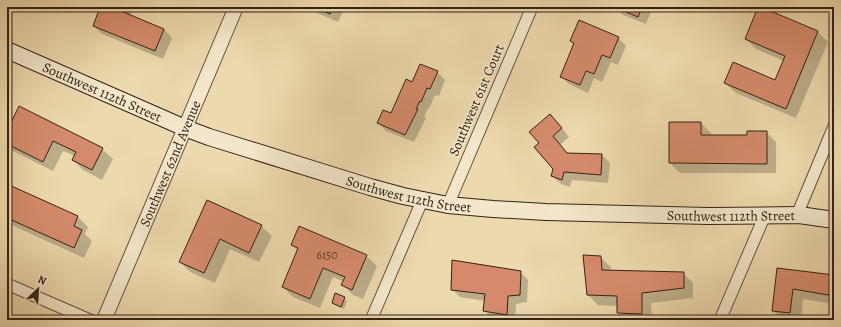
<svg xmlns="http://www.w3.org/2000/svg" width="841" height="327" font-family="Alegreya,serif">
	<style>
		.shadow { fill: #0003 }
		.building { fill: #d58b6b; stroke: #332216 }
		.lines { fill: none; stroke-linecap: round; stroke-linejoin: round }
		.minor-casing { stroke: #61503c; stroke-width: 13 }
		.tertiary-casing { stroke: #61503c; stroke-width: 16 }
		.secondary-casing { stroke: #332216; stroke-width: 18 }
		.minor { stroke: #f3e6ca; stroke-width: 11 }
		.tertiary { stroke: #f3e6ca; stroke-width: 14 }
		.secondary { stroke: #f3e6ca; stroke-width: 16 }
		.labels { text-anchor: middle; stroke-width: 3; stroke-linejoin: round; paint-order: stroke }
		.number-label { font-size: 12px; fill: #5c3c2b }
		.street-label { font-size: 14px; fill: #332216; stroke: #f3e6ca }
	</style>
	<rect width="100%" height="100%" fill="#ecd9ad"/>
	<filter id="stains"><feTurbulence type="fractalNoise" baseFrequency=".005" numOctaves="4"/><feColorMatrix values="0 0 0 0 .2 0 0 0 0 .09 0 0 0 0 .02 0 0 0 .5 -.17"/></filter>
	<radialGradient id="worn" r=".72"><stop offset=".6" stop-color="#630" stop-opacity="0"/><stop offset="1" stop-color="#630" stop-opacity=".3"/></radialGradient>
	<g class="shadow">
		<path d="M 101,7 L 134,7 L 130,16 L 164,29 L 172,38 L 163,59 L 102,34 L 94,26 Z"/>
		<path d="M 306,7 L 345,7 L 338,22 L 308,9 Z"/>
		<path d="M 459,7 L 470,7 L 468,10 Z"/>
		<path d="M 615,7 L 653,7 L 646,24 L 623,15 Z"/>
		<path d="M 759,7 L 818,32 L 828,42 L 796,118 L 736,93 L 725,83 L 775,81 L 784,61 L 756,49 L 746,39 Z"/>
		<path d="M 618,38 L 626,46 L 618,65 L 611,62 L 602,82 L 594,78 L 588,93 L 569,84 L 561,76 L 575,44 L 571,41 Z"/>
		<path d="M 437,72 L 445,80 L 439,96 L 435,95 L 429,109 L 428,108 L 424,117 L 426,118 L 414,142 L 386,131 L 378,123 L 392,115 L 413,83 Z"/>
		<path d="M 558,123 L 569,137 L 560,145 L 568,154 L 602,155 L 610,163 L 608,183 L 572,180 L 570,187 L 561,184 L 552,176 L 554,169 L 535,148 Z"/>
		<path d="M 670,123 L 701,123 L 711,133 L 711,136 L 748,136 L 766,132 L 776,142 L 776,173 L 680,173 L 670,163 Z"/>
		<path d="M 7,133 L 102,149 L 113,159 L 102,180 L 83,170 L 73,160 L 75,156 L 63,151 L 53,171 L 13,151 L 7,145 Z"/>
		<path d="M 7,185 L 78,217 L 88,227 L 85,234 L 92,241 L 84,258 L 7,223 Z"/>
		<path d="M 207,201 L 261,226 L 272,236 L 259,262 L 230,249 L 215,283 L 190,272 L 180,262 Z"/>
		<path d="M 292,245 L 366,256 L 377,266 L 363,299 L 353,295 L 343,285 L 344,282 L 333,277 L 320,308 L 293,297 L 283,287 L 298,251 Z"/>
		<path d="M 600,257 L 611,267 L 611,271 L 683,273 L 693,283 L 693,298 L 651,303 L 652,320 L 625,320 L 618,312 L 618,306 L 598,305 L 587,294 Z"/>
		<path d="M 778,269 L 834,276 L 834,304 L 803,299 L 801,320 L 783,320 L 773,311 Z"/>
		<path d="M 520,272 L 528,280 L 527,302 L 516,304 L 515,320 L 493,319 L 485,311 L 485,301 L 460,297 L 452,289 Z"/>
		<path d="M 344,298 L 347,301 L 344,309 L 335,305 L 333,303 Z"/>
	</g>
	<g class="building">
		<path d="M 100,7 L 123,7 L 121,11 L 164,29 L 155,51 L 93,26 Z"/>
		<path d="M 313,7 L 333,7 L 330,14 Z"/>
		<path d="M 614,7 L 642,7 L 638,17 Z"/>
		<path d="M 758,7 L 761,7 L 818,31 L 786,109 L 724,83 L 733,62 L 775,80 L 785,56 L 745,39 Z"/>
		<path d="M 579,20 L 619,37 L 610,58 L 602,55 L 594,74 L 586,71 L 580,85 L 560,77 L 574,43 L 570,41 Z"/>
		<path d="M 420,64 L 438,71 L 430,89 L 427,88 L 421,102 L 420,101 L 416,109 L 418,109 L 405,135 L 377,123 L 383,110 L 391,113 L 406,79 L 412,82 Z"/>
		<path d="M 19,106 L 103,148 L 92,170 L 72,160 L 76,152 L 53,141 L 43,162 L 7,144 L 7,131 Z"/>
		<path d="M 550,114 L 562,128 L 553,136 L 567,153 L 602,154 L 601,175 L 564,172 L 562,180 L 551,176 L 553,169 L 534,147 L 539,143 L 529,132 Z"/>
		<path d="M 669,122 L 701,122 L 701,135 L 747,135 L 747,131 L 767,131 L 767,164 L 669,163 Z"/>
		<path d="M 7,184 L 78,216 L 74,226 L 82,230 L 74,248 L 7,218 Z"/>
		<path d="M 207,200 L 262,225 L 249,253 L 220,239 L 204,273 L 179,262 Z"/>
		<path d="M 299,226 L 367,255 L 352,290 L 341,285 L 345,277 L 323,268 L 310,299 L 282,287 L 298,248 L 291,245 Z"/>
		<path d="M 583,255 L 601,256 L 602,270 L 684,272 L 684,288 L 642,293 L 642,314 L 617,313 L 617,296 L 587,295 Z"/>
		<path d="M 452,260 L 521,271 L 520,295 L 508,296 L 507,315 L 483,311 L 485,294 L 451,290 Z"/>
		<path d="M 777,268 L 834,275 L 834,296 L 793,289 L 790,313 L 772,311 Z"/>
		<path d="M 335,293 L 345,297 L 341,307 L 332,303 Z"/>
	</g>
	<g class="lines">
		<defs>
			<g id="minor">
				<path d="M 448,205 L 532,7"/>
				<path d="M 797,215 L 834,126"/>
				<path d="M 7,284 L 90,320"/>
				<path d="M 371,320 L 422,201"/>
				<path d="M 720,320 L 765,215"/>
			</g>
			<g id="tertiary">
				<path id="s1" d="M 104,320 L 236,7"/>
			</g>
			<g id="secondary">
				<path id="s2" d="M 7,50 L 185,128 L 209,137 L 370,187 L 403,196 L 448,205 L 493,209 L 546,212 L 708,216 L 799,215 L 834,220"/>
			</g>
		</defs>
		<use href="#minor" class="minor-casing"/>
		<use href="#tertiary" class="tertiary-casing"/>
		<use href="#secondary" class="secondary-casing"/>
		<use href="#minor" class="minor"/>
		<use href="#tertiary" class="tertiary"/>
		<use href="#secondary" class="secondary"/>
	</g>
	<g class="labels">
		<g class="number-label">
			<text x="327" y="259">6150</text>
		</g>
		<g class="street-label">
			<text dy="5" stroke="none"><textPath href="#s2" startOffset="104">Southwest 112th Street</textPath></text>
			<text transform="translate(476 100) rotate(-67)" y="5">Southwest 61st Court</text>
			<text dy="5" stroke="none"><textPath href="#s1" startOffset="170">Southwest 62nd Avenue</textPath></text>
			<text dy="5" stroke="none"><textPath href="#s2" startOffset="428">Southwest 112th Street</textPath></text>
			<text dy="5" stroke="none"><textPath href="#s2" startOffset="752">Southwest 112th Street</textPath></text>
		</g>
	</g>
	<rect width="841" height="327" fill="none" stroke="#ecd9ad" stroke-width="24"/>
	<rect x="8" y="8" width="825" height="311" fill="none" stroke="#332216" stroke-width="2"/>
	<rect x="12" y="12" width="817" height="303" fill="none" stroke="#332216"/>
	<g transform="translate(38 289) rotate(25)" stroke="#f3e6ca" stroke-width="3" paint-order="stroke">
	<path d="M0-3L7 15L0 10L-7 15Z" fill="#332216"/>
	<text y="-6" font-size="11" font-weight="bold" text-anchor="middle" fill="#332216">N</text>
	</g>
	<rect width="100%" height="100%" filter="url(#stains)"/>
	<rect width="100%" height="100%" fill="url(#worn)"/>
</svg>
